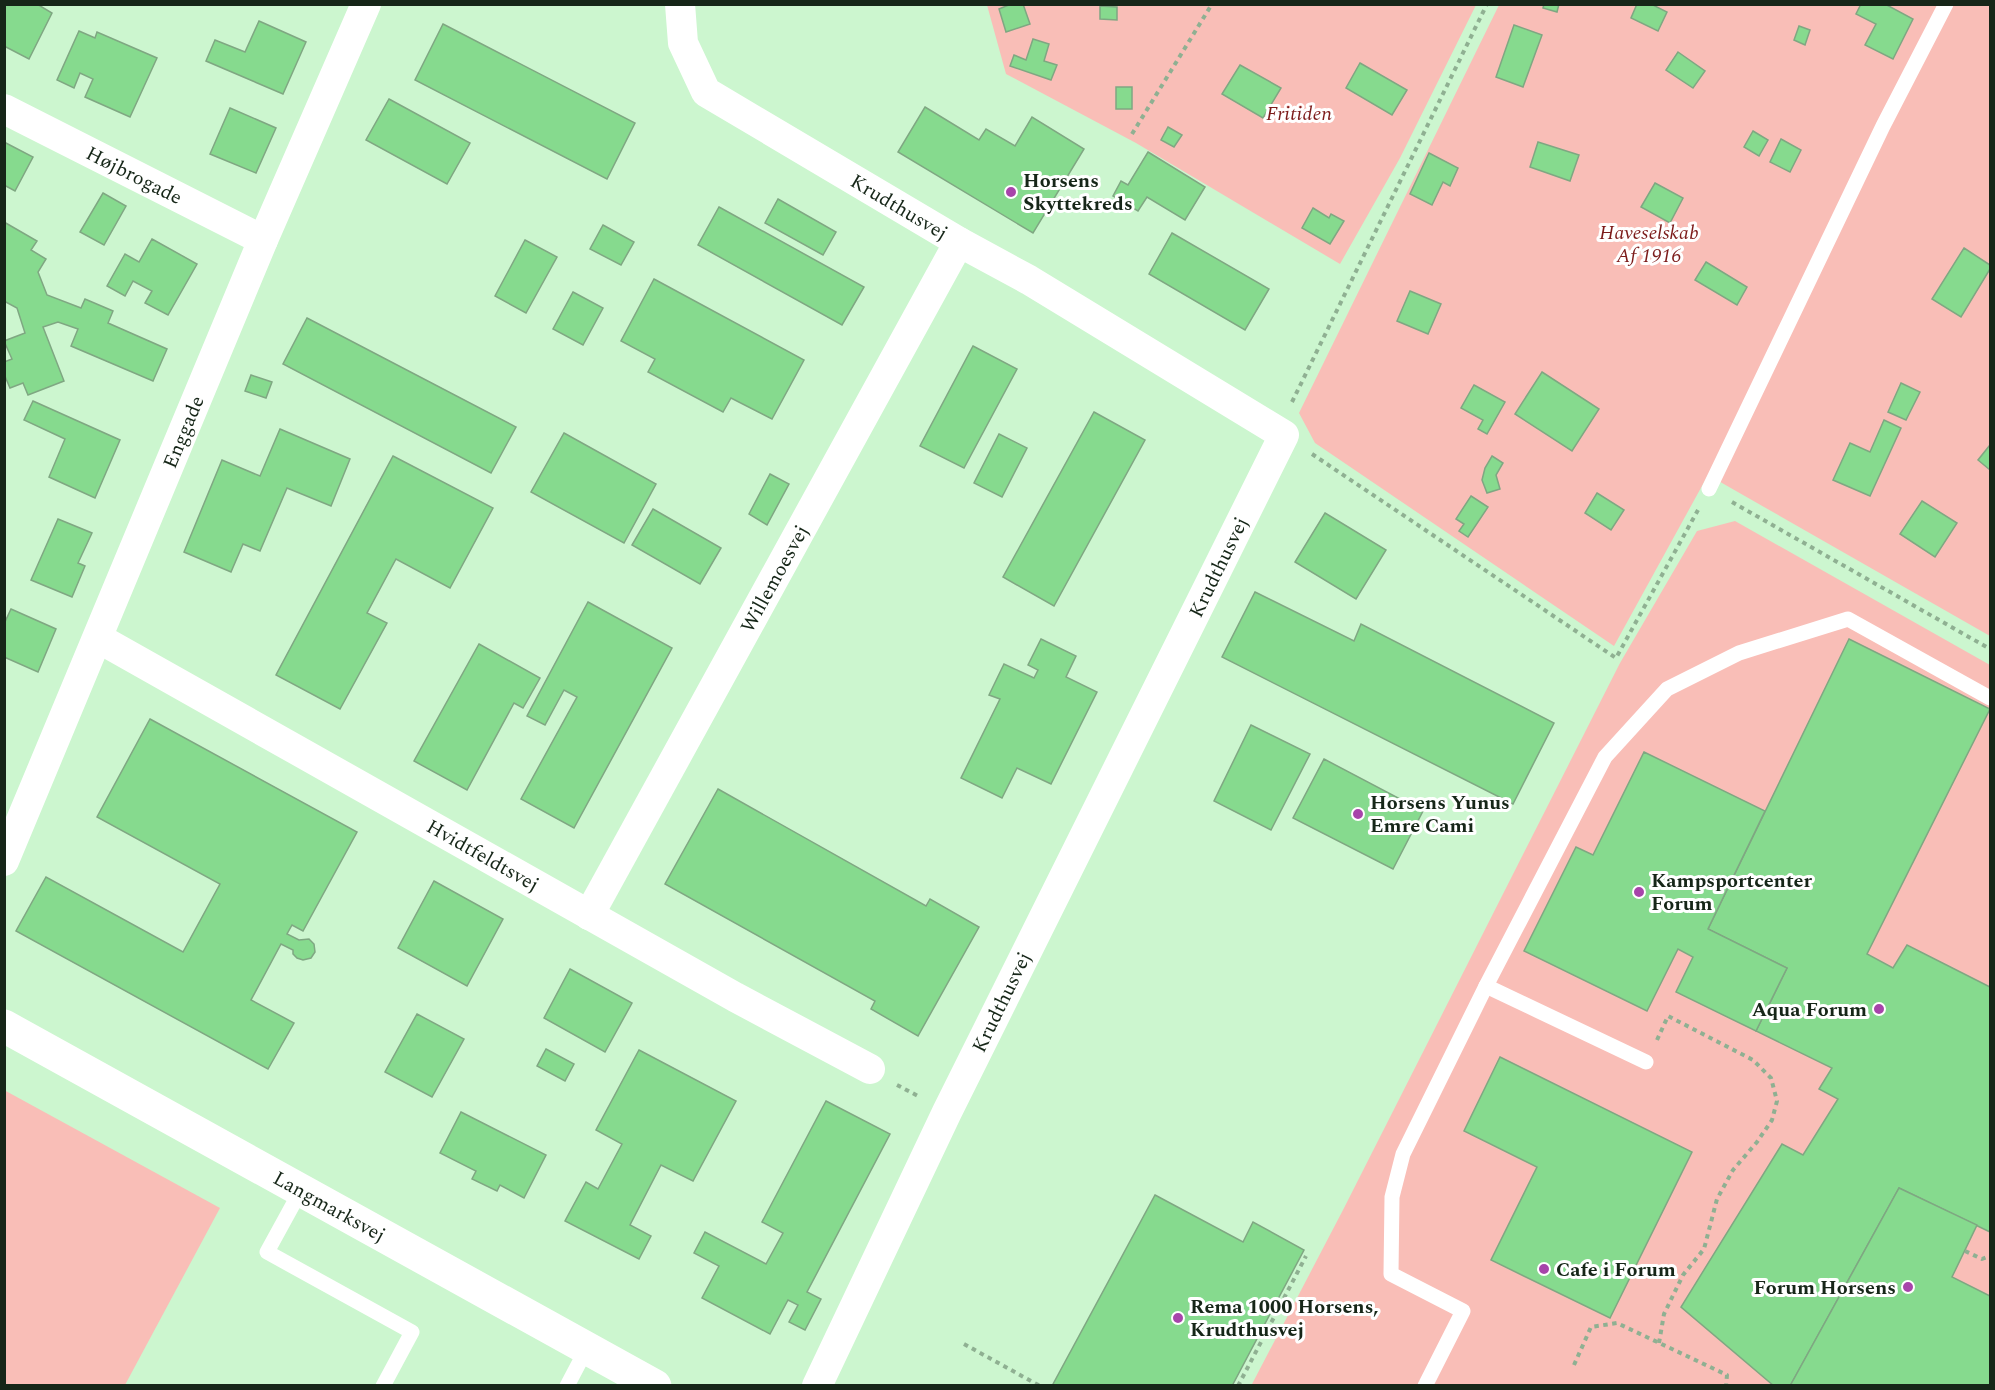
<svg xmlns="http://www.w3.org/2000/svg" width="1995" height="1390" font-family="Spectral,serif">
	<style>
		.green { fill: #f9beb7 }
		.building { fill: #86da8e; stroke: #7fa782; stroke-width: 1.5 }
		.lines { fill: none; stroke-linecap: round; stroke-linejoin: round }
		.path { stroke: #8fb092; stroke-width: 4; stroke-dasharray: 4.5 4.5; stroke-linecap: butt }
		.lane { stroke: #fff; stroke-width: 15 }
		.street { stroke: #fff; stroke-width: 30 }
		.secondary { stroke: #fff; stroke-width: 33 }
		.poi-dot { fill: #a744aa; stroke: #fff; stroke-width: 2 }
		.labels { text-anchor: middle; stroke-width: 6; stroke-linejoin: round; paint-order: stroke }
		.park-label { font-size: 20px; font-style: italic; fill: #7c1b1a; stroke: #fff }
		.street-label { font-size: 20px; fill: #162618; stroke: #fff }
		.poi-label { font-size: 20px; font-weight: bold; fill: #162618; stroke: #fff; text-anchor: start }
	</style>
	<rect width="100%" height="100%" fill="#ccf6cf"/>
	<g class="green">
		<path d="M 987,5 L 1476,5 L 1400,158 L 1340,264 L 1136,143 L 1006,74 Z"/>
		<path d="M 1499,5 L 1990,5 L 1990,636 L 1708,475 L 1614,646 L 1315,443 L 1299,413 Z"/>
		<path d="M 1735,521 L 1990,665 L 1990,1385 L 1251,1386 L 1343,1210 L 1620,663 L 1697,531 Z"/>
		<path d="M 4,1090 L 220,1208 L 125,1385 L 5,1385 Z"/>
	</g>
	<g class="building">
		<path d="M 4,4 L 37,4 L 52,13 L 29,59 L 4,46 Z"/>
		<path d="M 1011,4 L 1023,4 L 1030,24 L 1006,32 L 999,9 Z"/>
		<path d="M 1544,4 L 1559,4 L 1557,12 L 1543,8 Z"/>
		<path d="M 1637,4 L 1651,4 L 1667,12 L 1658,31 L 1631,18 Z"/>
		<path d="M 1861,4 L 1885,4 L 1913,19 L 1893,59 L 1865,45 L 1876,24 L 1856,14 Z"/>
		<path d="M 1100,6 L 1117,7 L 1117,20 L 1100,19 Z"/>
		<path d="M 259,21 L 306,42 L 283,94 L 206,61 L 215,40 L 245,52 Z"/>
		<path d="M 443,24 L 635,123 L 607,179 L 415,80 Z"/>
		<path d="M 1514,25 L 1542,35 L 1523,87 L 1496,77 Z"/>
		<path d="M 1799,26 L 1810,30 L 1805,45 L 1794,40 Z"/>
		<path d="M 79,31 L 95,38 L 97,32 L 157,58 L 130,117 L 85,97 L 93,79 L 80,73 L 74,88 L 57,80 Z"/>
		<path d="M 1033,39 L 1049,44 L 1044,61 L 1057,65 L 1051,80 L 1010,66 L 1014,55 L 1026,60 Z"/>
		<path d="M 1678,52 L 1705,71 L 1693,88 L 1666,70 Z"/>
		<path d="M 1360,63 L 1407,90 L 1392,115 L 1346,88 Z"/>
		<path d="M 1240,65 L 1281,88 L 1263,118 L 1222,94 Z"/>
		<rect x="1116" y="87" width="16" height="22"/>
		<path d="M 389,99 L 470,143 L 447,184 L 366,140 Z"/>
		<path d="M 925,107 L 979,140 L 986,129 L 1015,146 L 1032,117 L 1084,149 L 1033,233 L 898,152 Z"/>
		<path d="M 230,108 L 276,128 L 256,173 L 210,154 Z"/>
		<path d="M 1168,127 L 1182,135 L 1174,147 L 1161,140 Z"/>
		<path d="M 1753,131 L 1768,140 L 1759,156 L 1744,147 Z"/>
		<path d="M 1781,139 L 1801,150 L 1790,172 L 1770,162 Z"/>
		<path d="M 4,142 L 33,157 L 15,191 L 4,185 Z"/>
		<path d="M 1538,142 L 1579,155 L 1570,181 L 1530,167 Z"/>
		<path d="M 1148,152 L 1205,187 L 1185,220 L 1147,197 L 1138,211 L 1113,196 L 1121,181 L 1128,185 Z"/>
		<path d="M 1429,153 L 1458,168 L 1450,186 L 1443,182 L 1432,205 L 1410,194 Z"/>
		<path d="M 1655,183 L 1683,198 L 1670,223 L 1641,207 Z"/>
		<path d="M 103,193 L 126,206 L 104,245 L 80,232 Z"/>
		<path d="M 778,199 L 836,232 L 823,255 L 765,223 Z"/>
		<path d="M 719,207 L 864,287 L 842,325 L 698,245 Z"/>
		<path d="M 1313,208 L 1329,218 L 1331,214 L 1344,221 L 1330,244 L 1302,228 Z"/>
		<path d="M 4,222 L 37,241 L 31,250 L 46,259 L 38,272 L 47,295 L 81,308 L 85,299 L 113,311 L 108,323 L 167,349 L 153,381 L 71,346 L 78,329 L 58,322 L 43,327 L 64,381 L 28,395 L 23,383 L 10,388 L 4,374 L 4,362 L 12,359 L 4,341 L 25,333 L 17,308 L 4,301 Z"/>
		<path d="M 603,225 L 634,242 L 621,265 L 590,249 Z"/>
		<path d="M 1172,233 L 1269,289 L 1245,330 L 1149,274 Z"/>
		<path d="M 152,239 L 197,264 L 168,315 L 145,303 L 152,291 L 133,281 L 125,296 L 107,286 L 125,254 L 139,262 Z"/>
		<path d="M 525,240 L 557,257 L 526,313 L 495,296 Z"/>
		<path d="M 1964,248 L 1990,265 L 1990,269 L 1961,317 L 1932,299 Z"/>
		<path d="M 1706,262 L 1747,287 L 1737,305 L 1695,280 Z"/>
		<path d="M 654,279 L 804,360 L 772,419 L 731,398 L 723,412 L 648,372 L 655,359 L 621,341 Z"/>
		<path d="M 1410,291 L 1441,304 L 1428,334 L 1397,321 Z"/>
		<path d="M 573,292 L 603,308 L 583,345 L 553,329 Z"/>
		<path d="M 307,318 L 516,427 L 491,473 L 283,364 Z"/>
		<path d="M 973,346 L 1017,369 L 964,468 L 920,446 Z"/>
		<path d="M 1542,372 L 1599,409 L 1572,451 L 1515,414 Z"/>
		<path d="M 251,375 L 272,382 L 266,398 L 245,391 Z"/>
		<path d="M 1901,383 L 1920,392 L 1906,420 L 1888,412 Z"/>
		<path d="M 1474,385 L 1505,402 L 1487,434 L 1478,429 L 1483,420 L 1461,408 Z"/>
		<path d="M 33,401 L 120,440 L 95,498 L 49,477 L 65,439 L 24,420 Z"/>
		<path d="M 1094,412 L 1145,440 L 1054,606 L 1003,577 Z"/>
		<path d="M 1884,420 L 1901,428 L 1870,496 L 1833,480 L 1850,443 L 1870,452 Z"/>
		<path d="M 280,429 L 350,459 L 331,506 L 287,488 L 260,551 L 243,544 L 231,572 L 184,552 L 222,460 L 260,476 Z"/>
		<path d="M 564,433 L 656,484 L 624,543 L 531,492 Z"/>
		<path d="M 999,434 L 1027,448 L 1002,497 L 974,483 Z"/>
		<path d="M 1990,445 L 1990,470 L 1978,460 Z"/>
		<path d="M 393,456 L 493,508 L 450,588 L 396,559 L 367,613 L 387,623 L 340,709 L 276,675 Z"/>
		<path d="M 1492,456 L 1503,463 L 1496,475 L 1500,489 L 1487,493 L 1482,480 L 1485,468 Z"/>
		<path d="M 770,474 L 789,484 L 767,525 L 749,514 Z"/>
		<path d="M 1597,493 L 1624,510 L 1611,530 L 1585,513 Z"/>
		<path d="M 1471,496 L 1488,507 L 1468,537 L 1459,531 L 1464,524 L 1456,519 Z"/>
		<path d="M 1922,501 L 1957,523 L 1935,557 L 1900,534 Z"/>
		<path d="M 653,509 L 721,548 L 700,584 L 632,545 Z"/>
		<path d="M 1325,513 L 1386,550 L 1356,599 L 1295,562 Z"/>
		<path d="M 58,519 L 92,533 L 78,563 L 85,566 L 72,597 L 31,580 Z"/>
		<path d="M 1255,592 L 1354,641 L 1361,624 L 1554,723 L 1513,804 L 1222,657 Z"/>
		<path d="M 588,602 L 672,648 L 574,828 L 521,799 L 577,697 L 564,690 L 545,725 L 527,716 Z"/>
		<path d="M 11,609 L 56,629 L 38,672 L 4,657 L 4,624 Z"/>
		<path d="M 1041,639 L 1076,656 L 1066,677 L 1097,692 L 1051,784 L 1017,768 L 1002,798 L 961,778 L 1000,699 L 989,695 L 1004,664 L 1034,678 L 1038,670 L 1028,665 Z"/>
		<path d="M 1849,639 L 1990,709 L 1867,954 L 1893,968 L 1907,945 L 1990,987 L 1990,1232 L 1899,1188 L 1790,1386 L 1774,1386 L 1681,1307 L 1782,1144 L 1803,1155 L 1838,1099 L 1819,1089 L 1832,1068 L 1756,1031 L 1787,968 L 1708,929 Z"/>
		<path d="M 479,644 L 540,678 L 523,708 L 514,703 L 467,790 L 414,761 Z"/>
		<path d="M 150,719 L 357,832 L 303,931 L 292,925 L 287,934 L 299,940 L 309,939 L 314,944 L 315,952 L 311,958 L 303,960 L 297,958 L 293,954 L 293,950 L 281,944 L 251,1000 L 294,1023 L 268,1069 L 16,931 L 46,877 L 183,952 L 220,884 L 97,817 Z"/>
		<path d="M 1251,725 L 1310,754 L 1271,830 L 1214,801 Z"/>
		<path d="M 1644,752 L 1765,811 L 1708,929 L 1787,968 L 1756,1031 L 1676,992 L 1693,957 L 1678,949 L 1647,1011 L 1524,951 L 1576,847 L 1593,855 Z"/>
		<path d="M 1324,759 L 1423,811 L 1393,869 L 1293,818 Z"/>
		<path d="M 718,789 L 926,906 L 930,899 L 979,927 L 918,1036 L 871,1009 L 875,1001 L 665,884 Z"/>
		<path d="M 434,881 L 503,919 L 467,986 L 398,948 Z"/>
		<path d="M 570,969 L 632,1003 L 605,1052 L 544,1018 Z"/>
		<path d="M 417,1014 L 464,1039 L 432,1097 L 385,1072 Z"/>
		<path d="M 546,1049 L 574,1064 L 565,1081 L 537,1066 Z"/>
		<path d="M 639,1050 L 736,1101 L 693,1181 L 661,1165 L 630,1225 L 651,1236 L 639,1259 L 565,1221 L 586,1182 L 598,1189 L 622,1144 L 596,1130 Z"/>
		<path d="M 1500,1057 L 1692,1152 L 1610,1318 L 1491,1260 L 1537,1167 L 1464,1131 Z"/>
		<path d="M 826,1101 L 890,1134 L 807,1292 L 821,1299 L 805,1330 L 789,1322 L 798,1305 L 788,1300 L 770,1334 L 702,1298 L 719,1266 L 694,1253 L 705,1232 L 766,1264 L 783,1233 L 762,1222 Z"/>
		<path d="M 461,1112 L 546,1155 L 524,1198 L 500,1185 L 497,1191 L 472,1179 L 476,1171 L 440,1153 Z"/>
		<path d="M 1899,1188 L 1977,1225 L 1952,1277 L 1990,1296 L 1990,1386 L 1790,1386 Z"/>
		<path d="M 1155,1195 L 1243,1242 L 1253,1222 L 1304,1250 L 1232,1386 L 1052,1386 Z"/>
	</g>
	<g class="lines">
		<g class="path">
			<path d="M 1132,134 L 1212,4"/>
			<path d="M 1292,402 L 1487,4"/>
			<path d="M 1312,454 L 1616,658 L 1698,510"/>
			<path d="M 1732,502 L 1990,649"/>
			<path d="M 1657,1040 L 1668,1016 L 1753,1060 L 1771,1078 L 1777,1101 L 1772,1120 L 1757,1142 L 1733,1170 L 1717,1199 L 1704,1249 L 1683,1275 L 1664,1314 L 1659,1343"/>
			<path d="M 897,1085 L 920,1097"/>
			<path d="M 1965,1251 L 1982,1259 L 1990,1256"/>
			<path d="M 964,1344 L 1040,1386"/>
			<path d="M 1574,1365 L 1591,1327 L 1617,1323 L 1727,1375 L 1726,1386"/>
			<path d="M 1238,1386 L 1306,1256"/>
		</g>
		<g class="lane">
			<path d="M 1709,489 L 1883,126 L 1946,4"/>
			<path d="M 1486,986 L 1646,1062"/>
			<path d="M 301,1190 L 267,1252 L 412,1332 L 383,1386"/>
			<path d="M 567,1386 L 587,1348"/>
			<path d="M 1425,1386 L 1463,1311 L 1391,1274 L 1392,1197 L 1403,1154 L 1486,986 L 1605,757 L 1667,689 L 1739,653 L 1848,619 L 1990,698"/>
		</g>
		<g class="street">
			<path id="s1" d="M 680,4 L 683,43 L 706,92 L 959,242 L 1029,280 L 1284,435 L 947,1112 L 817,1386"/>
			<path id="s2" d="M 4,109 L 263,240"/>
			<path id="s3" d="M 98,638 L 735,997 L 870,1069"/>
			<path id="s4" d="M 4,861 L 263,240 L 366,4"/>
			<path id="s5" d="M 589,915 L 959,242"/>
		</g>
		<path class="secondary" id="s6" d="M 4,1026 L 655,1386"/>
	</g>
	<g class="poi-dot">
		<circle cx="1011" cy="192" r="6"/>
		<circle cx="1358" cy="814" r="6"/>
		<circle cx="1639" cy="892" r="6"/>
		<circle cx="1879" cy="1009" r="6"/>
		<circle cx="1544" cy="1269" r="6"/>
		<circle cx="1908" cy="1287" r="6"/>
		<circle cx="1178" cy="1318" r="6"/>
	</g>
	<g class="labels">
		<g class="park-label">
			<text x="1299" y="120">Fritiden</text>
			<text x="1649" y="239">Haveselskab<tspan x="1649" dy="23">Af 1916</tspan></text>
		</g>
		<g class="street-label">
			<text dy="7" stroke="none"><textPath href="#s2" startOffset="146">Højbrogade</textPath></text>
			<text dy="7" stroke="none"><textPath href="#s1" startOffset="318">Krudthusvej</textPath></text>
			<text dy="7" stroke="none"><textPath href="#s4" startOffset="465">Enggade</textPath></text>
			<text transform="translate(1218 567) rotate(-64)" y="7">Krudthusvej</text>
			<text dy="7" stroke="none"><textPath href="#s5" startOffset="384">Willemoesvej</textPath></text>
			<text dy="7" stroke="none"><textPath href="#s3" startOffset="442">Hvidtfeldtsvej</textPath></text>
			<text transform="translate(1001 1002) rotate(-64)" y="7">Krudthusvej</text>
			<text dy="7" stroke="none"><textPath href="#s6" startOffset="372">Langmarksvej</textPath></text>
		</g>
		<g class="poi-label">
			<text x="1023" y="187">Horsens<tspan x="1023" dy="23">Skyttekreds</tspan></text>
			<text x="1370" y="809">Horsens Yunus<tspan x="1370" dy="23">Emre Cami</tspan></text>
			<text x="1651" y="887">Kampsportcenter<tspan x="1651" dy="23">Forum</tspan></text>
			<text x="1867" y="1016" text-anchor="end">Aqua Forum</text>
			<text x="1556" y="1276">Cafe i Forum</text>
			<text x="1896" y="1294" text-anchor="end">Forum Horsens</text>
			<text x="1190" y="1313">Rema 1000 Horsens,<tspan x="1190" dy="23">Krudthusvej</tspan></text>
		</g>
	</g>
	<rect width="1995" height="1390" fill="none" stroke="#162618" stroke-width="12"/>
</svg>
